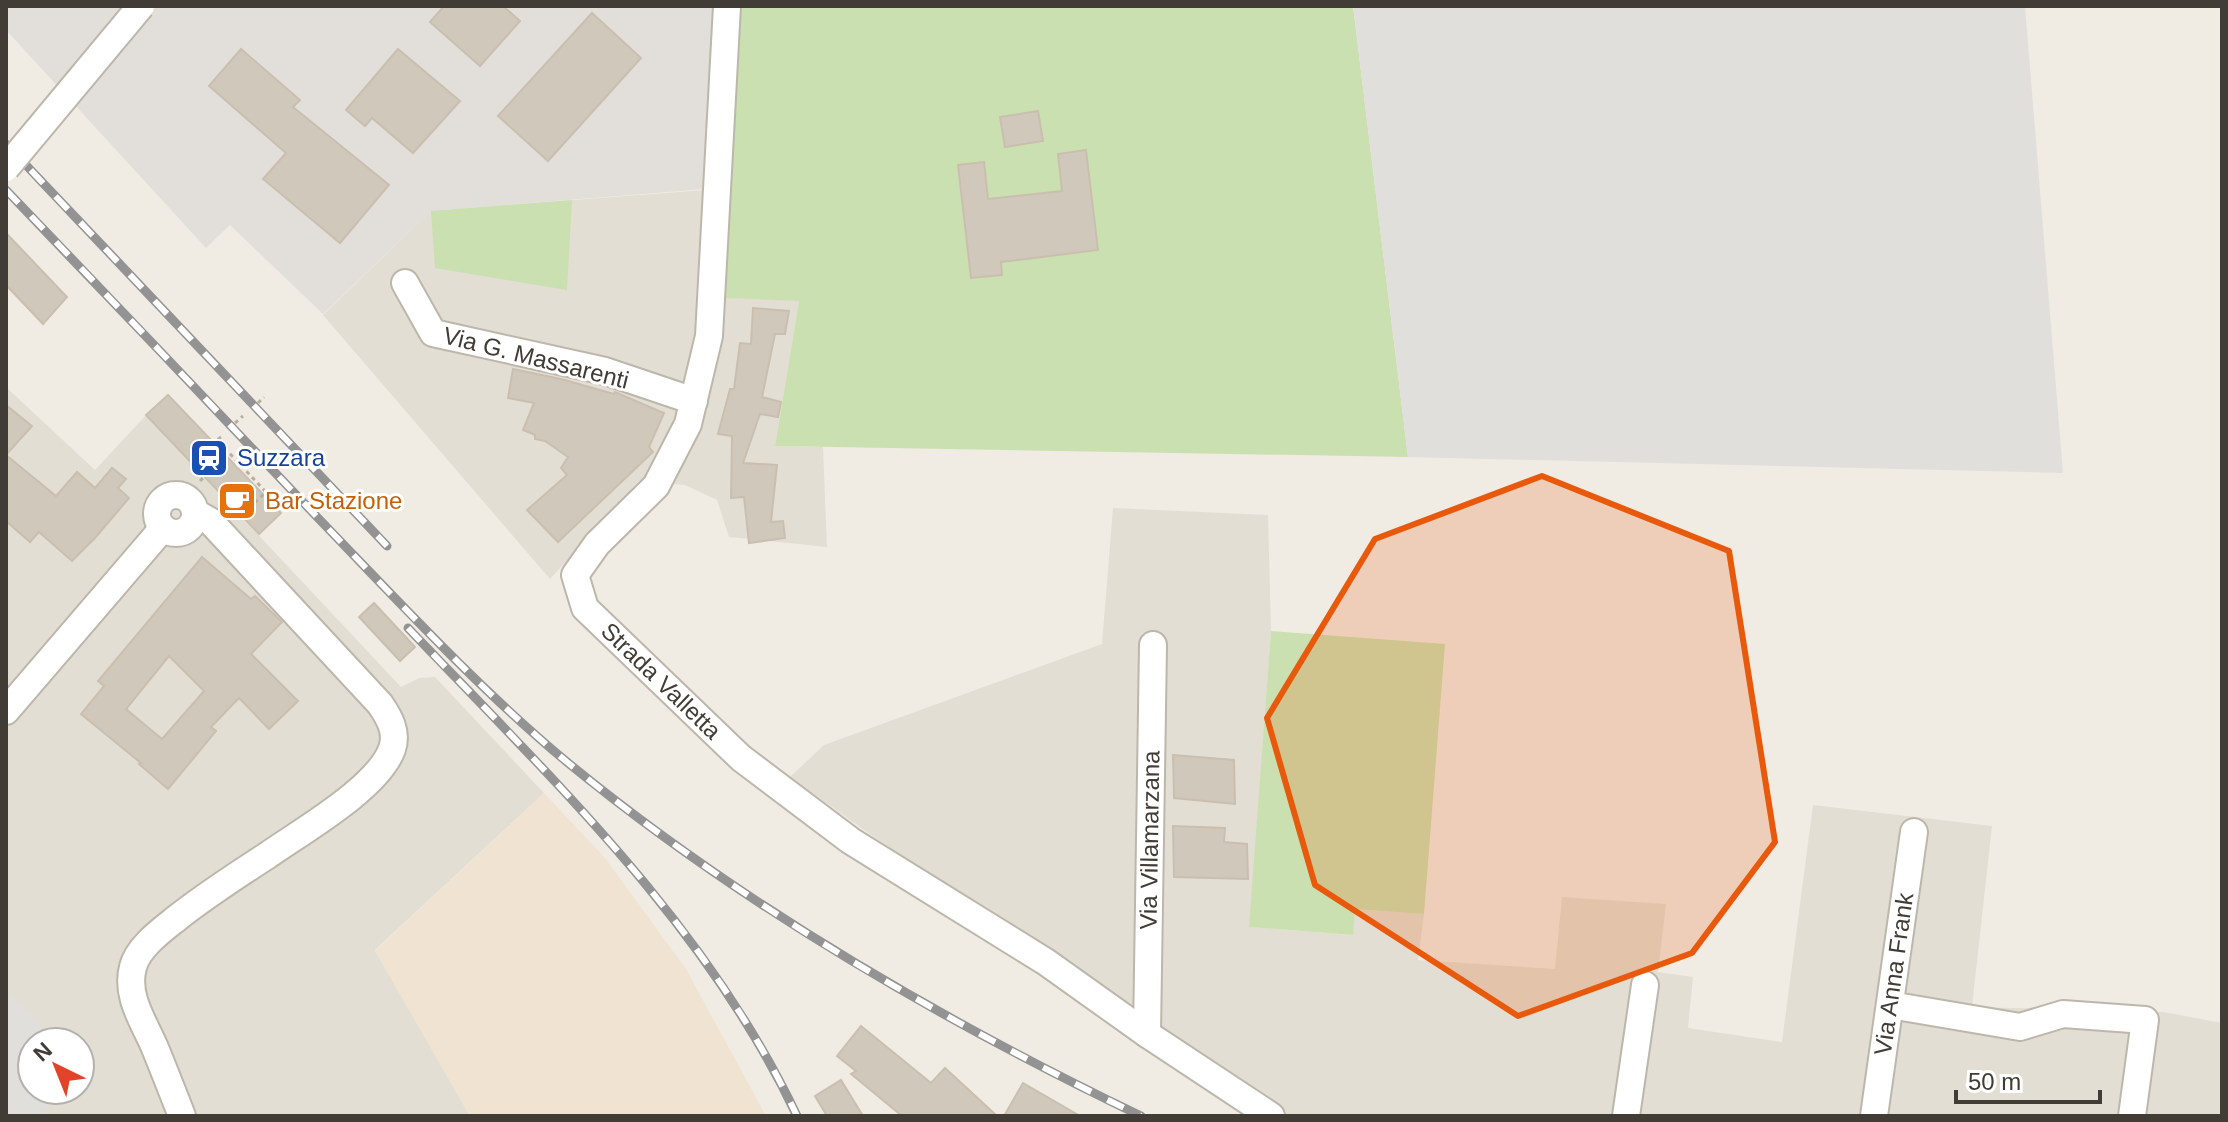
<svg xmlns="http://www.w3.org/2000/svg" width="2228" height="1122" font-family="Helvetica,sans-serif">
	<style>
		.residential { fill: #e3ded3; fill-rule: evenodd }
		.commercial { fill: #f0e3d1 }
		.industrial { fill: #e2ded9 }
		.green { fill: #cbe0b0 }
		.parking { fill: #e1dfdc }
		.building { fill: #d0c8bb; stroke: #cabfaf; stroke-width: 2; fill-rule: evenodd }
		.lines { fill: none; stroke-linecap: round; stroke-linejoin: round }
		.minor-casing { stroke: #bdb6ab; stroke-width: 30 }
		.path { stroke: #baaf9b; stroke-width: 3; stroke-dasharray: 4 4; stroke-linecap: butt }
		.minor { stroke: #fff; stroke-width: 26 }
		.rail-casing { stroke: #939393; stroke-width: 9 }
		.rail { stroke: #fff; stroke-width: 6; stroke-dasharray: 18; stroke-linecap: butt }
		.minor-bridge-casing { stroke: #bdb6ab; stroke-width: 30; stroke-linecap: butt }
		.minor-bridge { stroke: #fff; stroke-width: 26 }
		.marked { fill: #e8590c; fill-opacity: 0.2; stroke: #e8590c; stroke-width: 6; stroke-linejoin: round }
		.labels { text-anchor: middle; stroke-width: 6; stroke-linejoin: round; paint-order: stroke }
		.street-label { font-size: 24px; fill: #413c35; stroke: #fff }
		.transit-label { font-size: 24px; fill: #164399; stroke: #fff; text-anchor: start }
		.food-label { font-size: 24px; fill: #c56008; stroke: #fff; text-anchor: start }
	</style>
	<rect width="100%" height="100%" fill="#f0ece4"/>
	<g class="residential">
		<path d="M 705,190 L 799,301 L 775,446 L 823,447 L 827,547 L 729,537 L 717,500 L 685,485 L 639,481 L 550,579 L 323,315 L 431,211 Z"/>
		<path d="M 6,387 L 95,470 L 146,415 L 401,687 L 419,678 L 435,677 L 544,793 L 375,950 L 470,1116 L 6,1116 ZM 32,1042 L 80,1042 L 80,1090 L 32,1090 Z"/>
		<path d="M 1113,508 L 1268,515 L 1271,631 L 1250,927 L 1352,935 L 1355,909 L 1424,914 L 1418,960 L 1555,969 L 1562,897 L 1666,904 L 1658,972 L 1693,977 L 1688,1028 L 1782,1042 L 1813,805 L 1992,826 L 1972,1007 L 2164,1012 L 2222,1023 L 2222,1116 L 1282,1116 L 870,834 L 790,777 L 824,745 L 1102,644 Z"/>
	</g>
	<path class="commercial" d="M 544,793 L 605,858 L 686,969 L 766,1116 L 470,1116 L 375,951 Z"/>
	<path class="industrial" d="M 6,6 L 715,6 L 705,189 L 431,211 L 323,314 L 230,225 L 206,248 L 6,30 Z"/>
	<g class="green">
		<path d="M 715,6 L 1353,6 L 1408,457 L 775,446 L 799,301 L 702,297 Z"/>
		<path d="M 572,200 L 567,290 L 435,268 L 431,211 Z"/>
		<path d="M 1271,631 L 1445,644 L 1424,914 L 1355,909 L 1353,935 L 1249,927 Z"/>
	</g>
	<g class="parking">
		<path d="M 1353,6 L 2025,6 L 2063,473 L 1408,457 Z"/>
		<path d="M 12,995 L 32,1015 L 51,1042 L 32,1042 L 32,1090 L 62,1090 L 39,1116 L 6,1116 L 6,1001 Z"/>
	</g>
	<g class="building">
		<path d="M 444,6 L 503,6 L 520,21 L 480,66 L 430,22 Z"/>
		<path d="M 592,13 L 641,58 L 548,161 L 498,116 Z"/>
		<path d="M 241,49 L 300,100 L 293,107 L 389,185 L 340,243 L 263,179 L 286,153 L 209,86 Z"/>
		<path d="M 398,49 L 460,101 L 413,153 L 372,118 L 365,126 L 346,110 Z"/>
		<path d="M 1038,111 L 1043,141 L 1005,147 L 1000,117 Z"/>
		<path d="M 1086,150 L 1098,250 L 1001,262 L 1002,275 L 971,278 L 958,165 L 984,162 L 988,199 L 1062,191 L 1058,154 Z"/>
		<path d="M 6,233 L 67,297 L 43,324 L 6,285 Z"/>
		<path d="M 753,308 L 789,311 L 785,334 L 775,334 L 762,397 L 781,402 L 778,417 L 760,414 L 743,463 L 777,465 L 771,522 L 783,521 L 785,538 L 749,543 L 744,497 L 731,498 L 732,436 L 718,434 L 730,389 L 734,389 L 740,343 L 751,344 Z"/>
		<path d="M 513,369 L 561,379 L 614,394 L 615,392 L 664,413 L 649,447 L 653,452 L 558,542 L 527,510 L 567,475 L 561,468 L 568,457 L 545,441 L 535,439 L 535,435 L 523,430 L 534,403 L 508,398 Z"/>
		<path d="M 168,395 L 281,513 L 259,534 L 146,415 Z"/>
		<path d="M 6,405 L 32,426 L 6,455 Z"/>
		<path d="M 6,455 L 56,496 L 77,472 L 95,488 L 112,468 L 126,479 L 118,488 L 129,498 L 95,538 L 72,561 L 39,532 L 30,542 L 6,521 Z"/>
		<path d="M 202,557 L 251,599 L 255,596 L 282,622 L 251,654 L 298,701 L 269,729 L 239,698 L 211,727 L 216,731 L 168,789 L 139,764 L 141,763 L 81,714 L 104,686 L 98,681 ZM 169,656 L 204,691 L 162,739 L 126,709 Z"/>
		<path d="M 374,603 L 415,647 L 400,661 L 359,617 Z"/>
		<path d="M 1173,755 L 1234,760 L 1235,804 L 1174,798 Z"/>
		<path d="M 1173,826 L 1225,828 L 1224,842 L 1247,844 L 1248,879 L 1174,877 Z"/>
		<path d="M 861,1026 L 931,1083 L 945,1068 L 997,1116 L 902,1116 L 851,1074 L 856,1071 L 837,1056 Z"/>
		<path d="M 841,1080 L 863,1116 L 827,1116 L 815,1096 Z"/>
		<path d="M 1023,1083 L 1080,1116 L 1004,1116 Z"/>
	</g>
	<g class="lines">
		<defs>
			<g id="minor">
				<path d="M 727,6 L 709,336 L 688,424 L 656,486 L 597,544 L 575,575 L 585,608 L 741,758 L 851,841 L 1046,962 L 1147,1034 L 1271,1116"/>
				<path d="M 405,283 L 433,333 L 605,371 L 694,401"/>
				<circle cx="176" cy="514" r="19"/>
				<path d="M 6,711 L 163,528"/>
				<path d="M 1890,1005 L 2020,1027 L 2063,1014 L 2145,1020 L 2132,1116"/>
				<path d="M 1147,1034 L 1153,645"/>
				<path d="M 182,1116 C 173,1093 164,1070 155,1048 C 144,1022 125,996 133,967 C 138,947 162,930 177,918 C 206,895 237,875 268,855 C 302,831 378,788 392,749 C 398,732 389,717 380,704 L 210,521 L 196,513"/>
				<path d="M 1626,1116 L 1645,985"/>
				<path d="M 1874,1116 L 1914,832"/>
			</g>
		</defs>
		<use href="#minor" class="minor-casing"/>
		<g class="path">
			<path d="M 258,403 L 264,397"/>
			<path d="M 235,423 L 243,416"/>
			<path d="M 221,437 L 217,440 L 266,492 L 239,517"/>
			<path d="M 200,481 L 204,477"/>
		</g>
		<use href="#minor" class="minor"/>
		<defs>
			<g id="rail">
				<path d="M 6,144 L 387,546"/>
				<path d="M 6,190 C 111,299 214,408 318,518 C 399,602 478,688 567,762 C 739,903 941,1020 1141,1116"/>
				<path d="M 408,628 C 551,778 707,925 797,1116"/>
			</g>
		</defs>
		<use href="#rail" class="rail-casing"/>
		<use href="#rail" class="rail"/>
		<defs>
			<path id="minor-bridge" d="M 6,168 L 141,6"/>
		</defs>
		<use href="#minor-bridge" class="minor-bridge-casing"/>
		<use href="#minor-bridge" class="minor-bridge"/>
	</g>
	<path class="marked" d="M 1542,476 L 1729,551 L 1775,842 L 1692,953 L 1518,1016 L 1315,885 L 1267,718 L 1375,539 Z"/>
	<defs>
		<symbol id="station-square" viewBox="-11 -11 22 22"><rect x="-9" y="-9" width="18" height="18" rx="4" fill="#1a4fb4" stroke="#fff"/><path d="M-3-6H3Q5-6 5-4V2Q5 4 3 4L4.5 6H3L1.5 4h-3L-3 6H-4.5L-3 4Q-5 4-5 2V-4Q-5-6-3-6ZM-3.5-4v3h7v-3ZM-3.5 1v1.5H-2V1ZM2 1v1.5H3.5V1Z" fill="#fff"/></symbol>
		<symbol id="cafe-square" viewBox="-11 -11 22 22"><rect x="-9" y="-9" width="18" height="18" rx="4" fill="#e8710a" stroke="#fff"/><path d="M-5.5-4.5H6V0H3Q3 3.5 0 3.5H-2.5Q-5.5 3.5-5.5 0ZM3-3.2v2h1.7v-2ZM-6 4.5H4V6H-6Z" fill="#fff"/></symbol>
	</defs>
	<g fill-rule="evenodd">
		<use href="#station-square" x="187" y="436" width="44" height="44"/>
		<use href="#cafe-square" x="215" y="479" width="44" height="44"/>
	</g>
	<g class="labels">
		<g class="street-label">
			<text transform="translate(536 358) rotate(14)" y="8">Via G. Massarenti</text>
			<text transform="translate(661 681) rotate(44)" y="8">Strada Valletta</text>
			<text transform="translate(1150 840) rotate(-89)" y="8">Via Villamarzana</text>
			<text transform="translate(1894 974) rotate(-82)" y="8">Via Anna Frank</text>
		</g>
		<g class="transit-label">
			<text x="237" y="466">Suzzara</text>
		</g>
		<g class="food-label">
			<text x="265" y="509">Bar Stazione</text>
		</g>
	</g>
	<rect width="2228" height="1122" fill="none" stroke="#413c35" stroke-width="16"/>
	<g transform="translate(56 1066) rotate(317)"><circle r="38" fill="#ffffff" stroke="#b3b1ae" stroke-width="2"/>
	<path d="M0-6L14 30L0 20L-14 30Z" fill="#e24329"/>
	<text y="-12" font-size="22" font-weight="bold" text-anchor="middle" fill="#413c35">N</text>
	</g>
	<path d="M1956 1090v12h144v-12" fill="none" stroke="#413c35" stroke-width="4"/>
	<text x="1968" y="1090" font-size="24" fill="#413c35" stroke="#ffffff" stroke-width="6" paint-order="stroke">50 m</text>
</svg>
